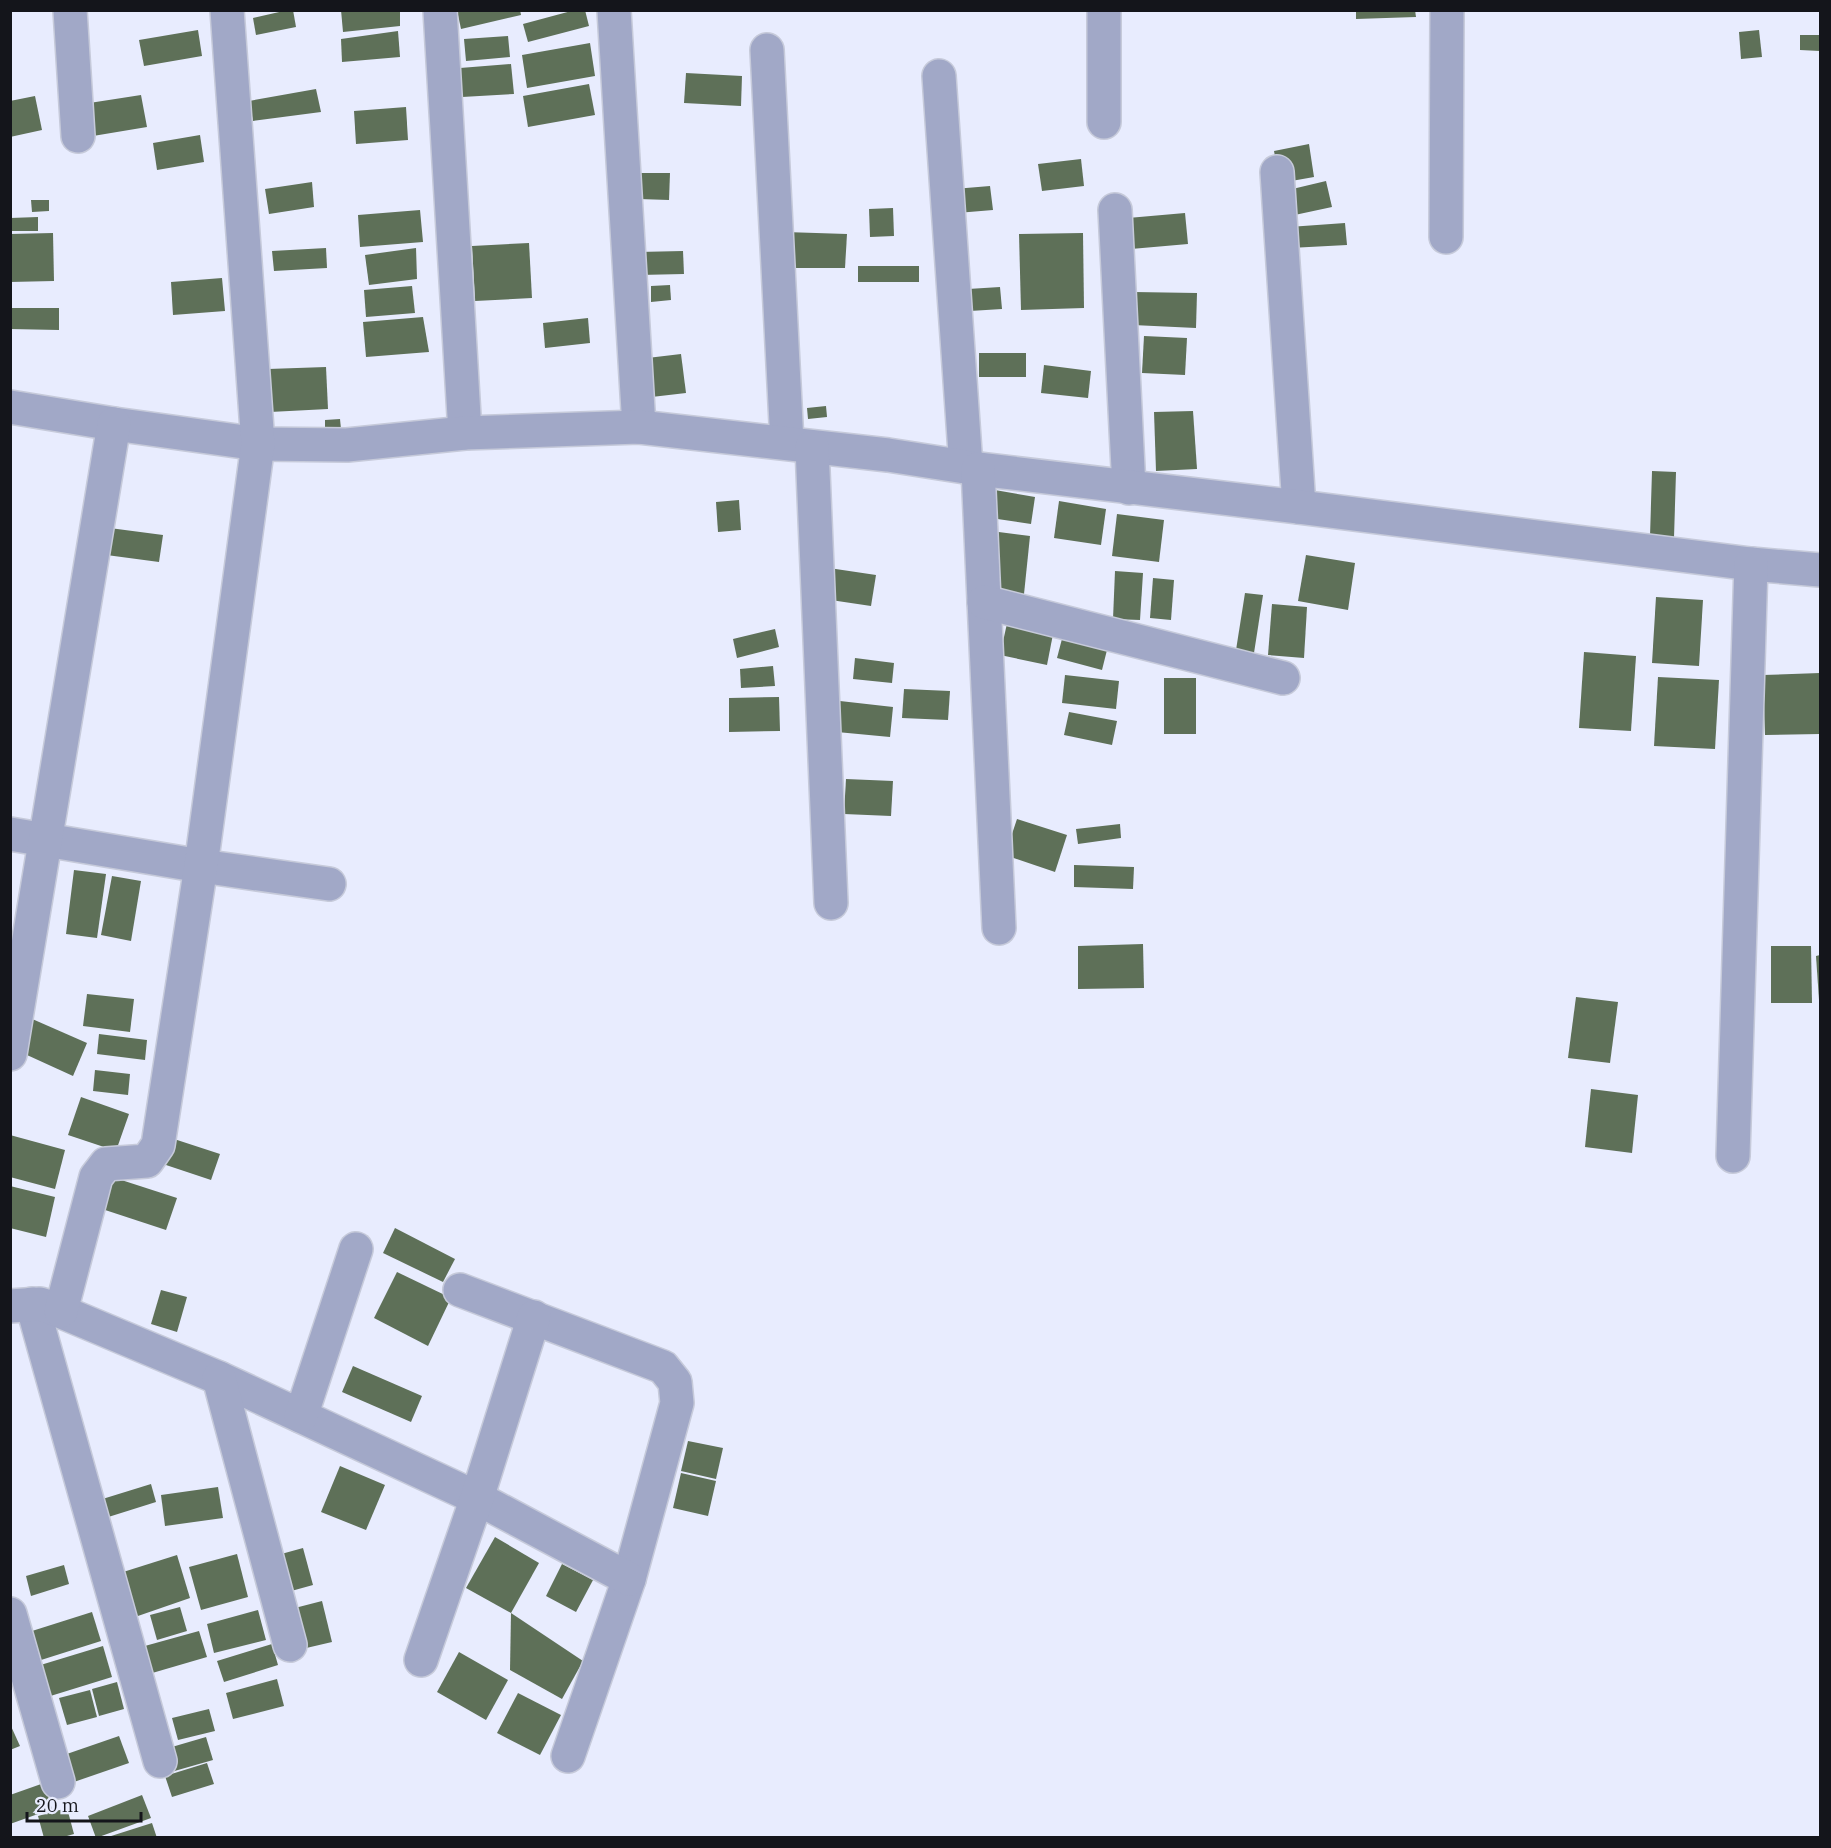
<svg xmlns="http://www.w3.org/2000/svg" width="1831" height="1848" font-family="'IBM Plex Serif',serif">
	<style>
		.building { fill: #5e7058 }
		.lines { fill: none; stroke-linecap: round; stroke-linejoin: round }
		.minor-casing { stroke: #c6cada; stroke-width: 36 }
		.minor { stroke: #a1a8c7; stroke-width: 33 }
	</style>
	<rect width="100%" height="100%" fill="#e8ecfe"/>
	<g class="building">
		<path d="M 288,10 L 293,10 L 296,27 L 256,35 L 253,18 Z"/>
		<path d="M 341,10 L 400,10 L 400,26 L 343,32 Z"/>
		<path d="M 457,10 L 520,10 L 521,15 L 461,29 Z"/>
		<path d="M 575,10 L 585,10 L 589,26 L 528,42 L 523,24 Z"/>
		<path d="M 1356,10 L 1415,10 L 1416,17 L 1356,19 Z"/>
		<path d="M 198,30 L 202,56 L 144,66 L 139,40 Z"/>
		<path d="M 1759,30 L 1762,57 L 1741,59 L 1739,32 Z"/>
		<path d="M 398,31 L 400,57 L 342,62 L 341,39 Z"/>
		<path d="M 1800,35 L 1820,35 L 1820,51 L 1800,50 Z"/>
		<path d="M 508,36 L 510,57 L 466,61 L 464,39 Z"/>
		<path d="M 590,43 L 595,76 L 527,88 L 522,55 Z"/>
		<path d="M 511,64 L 514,94 L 462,97 L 460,68 Z"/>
		<path d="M 686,73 L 742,76 L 741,106 L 684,103 Z"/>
		<path d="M 589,84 L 595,115 L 528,127 L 523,96 Z"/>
		<path d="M 316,89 L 321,112 L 253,121 L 249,101 Z"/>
		<path d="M 141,95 L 147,127 L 87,137 L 83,104 Z"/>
		<path d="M 35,96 L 42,130 L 10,137 L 10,101 Z"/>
		<path d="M 406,107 L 408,140 L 356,144 L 354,111 Z"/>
		<path d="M 200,135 L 204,162 L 157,170 L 153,143 Z"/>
		<path d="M 1309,144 L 1314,177 L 1280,183 L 1274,151 Z"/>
		<path d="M 1081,159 L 1084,186 L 1042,191 L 1038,164 Z"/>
		<path d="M 639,173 L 670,173 L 669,200 L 639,199 Z"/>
		<path d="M 1326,181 L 1332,207 L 1290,216 L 1284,191 Z"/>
		<path d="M 312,182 L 314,207 L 269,214 L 265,189 Z"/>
		<path d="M 990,186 L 993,210 L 957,213 L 954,189 Z"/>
		<path d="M 31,200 L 49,200 L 49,211 L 32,212 Z"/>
		<path d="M 893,208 L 894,236 L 870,237 L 869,209 Z"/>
		<path d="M 420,210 L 423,242 L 360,247 L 358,215 Z"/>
		<path d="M 1185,213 L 1188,244 L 1131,249 L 1128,218 Z"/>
		<path d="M 38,217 L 38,231 L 10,231 L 10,218 Z"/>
		<path d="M 1345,223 L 1347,245 L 1290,248 L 1289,227 Z"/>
		<path d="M 785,232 L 847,234 L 845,268 L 783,268 Z"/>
		<path d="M 53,233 L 54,281 L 10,282 L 10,234 Z"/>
		<path d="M 1083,233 L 1084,308 L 1021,310 L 1019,234 Z"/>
		<path d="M 529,243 L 532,298 L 475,301 L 472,246 Z"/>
		<path d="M 326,248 L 327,268 L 274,271 L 272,251 Z"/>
		<path d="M 416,248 L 417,279 L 369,285 L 365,255 Z"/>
		<path d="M 683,251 L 684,274 L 639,275 L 638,252 Z"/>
		<rect x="858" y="266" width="61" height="16"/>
		<path d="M 222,278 L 225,311 L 173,315 L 171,282 Z"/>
		<path d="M 670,285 L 671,300 L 651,302 L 651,286 Z"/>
		<path d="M 412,286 L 415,313 L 366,317 L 364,290 Z"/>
		<path d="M 1000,287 L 1002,309 L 970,311 L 968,289 Z"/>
		<path d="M 1134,292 L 1197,293 L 1196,328 L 1133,325 Z"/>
		<path d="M 10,308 L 59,308 L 59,330 L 10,329 Z"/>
		<path d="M 423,317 L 429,352 L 366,357 L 363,322 Z"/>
		<path d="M 588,318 L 590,343 L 545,348 L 543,323 Z"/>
		<path d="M 1144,336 L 1187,338 L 1185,375 L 1142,373 Z"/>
		<rect x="979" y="353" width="47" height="24"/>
		<path d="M 681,354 L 686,393 L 643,398 L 639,359 Z"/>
		<path d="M 1044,365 L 1091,371 L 1088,398 L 1041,393 Z"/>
		<path d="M 326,367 L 328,409 L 270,412 L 268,369 Z"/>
		<path d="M 826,406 L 827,417 L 808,419 L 807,408 Z"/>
		<path d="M 1193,411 L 1197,469 L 1156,471 L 1154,412 Z"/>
		<path d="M 340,419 L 341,429 L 325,430 L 325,420 Z"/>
		<path d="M 1652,471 L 1676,472 L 1674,538 L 1650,537 Z"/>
		<path d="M 989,489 L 1035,497 L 1031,524 L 984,517 Z"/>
		<path d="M 739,500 L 741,530 L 718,532 L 716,502 Z"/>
		<path d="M 1059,501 L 1106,509 L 1101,545 L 1054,538 Z"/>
		<path d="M 1117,514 L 1164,520 L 1159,562 L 1112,556 Z"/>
		<path d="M 102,527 L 163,535 L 159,562 L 99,554 Z"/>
		<path d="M 991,531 L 1030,536 L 1024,594 L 985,589 Z"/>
		<path d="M 1306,555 L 1355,563 L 1348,610 L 1298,601 Z"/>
		<path d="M 829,568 L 876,575 L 871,606 L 824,599 Z"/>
		<path d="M 1115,571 L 1143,573 L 1140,620 L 1113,619 Z"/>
		<path d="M 1153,578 L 1174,580 L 1171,620 L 1150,618 Z"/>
		<path d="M 1245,593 L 1263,595 L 1254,653 L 1236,650 Z"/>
		<path d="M 1656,597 L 1703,600 L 1699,666 L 1652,663 Z"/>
		<path d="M 1272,604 L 1307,607 L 1304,658 L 1268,655 Z"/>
		<path d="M 1008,619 L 1054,629 L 1047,665 L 1000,655 Z"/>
		<path d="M 775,629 L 779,647 L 737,658 L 733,639 Z"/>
		<path d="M 1063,635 L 1108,646 L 1102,670 L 1057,658 Z"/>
		<path d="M 1584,652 L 1636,656 L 1631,731 L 1579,728 Z"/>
		<path d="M 855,658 L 894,663 L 892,683 L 853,679 Z"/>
		<path d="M 773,666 L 775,686 L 741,688 L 740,669 Z"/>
		<path d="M 1820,673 L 1820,734 L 1765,735 L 1763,675 Z"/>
		<path d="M 1065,675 L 1119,681 L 1116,709 L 1062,703 Z"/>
		<path d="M 1658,677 L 1719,680 L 1715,749 L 1654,746 Z"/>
		<rect x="1164" y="678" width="32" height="56"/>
		<path d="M 904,689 L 950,691 L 948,720 L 902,718 Z"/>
		<path d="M 779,697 L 780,731 L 729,732 L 729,698 Z"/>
		<path d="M 840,701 L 893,707 L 890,737 L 837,732 Z"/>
		<path d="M 1069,712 L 1117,721 L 1112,745 L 1064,735 Z"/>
		<path d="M 846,779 L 893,781 L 891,816 L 844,814 Z"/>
		<path d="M 1017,819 L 1067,835 L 1055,872 L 1005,855 Z"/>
		<path d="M 1120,824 L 1121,838 L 1078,844 L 1076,829 Z"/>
		<path d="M 1074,865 L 1134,867 L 1133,889 L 1074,887 Z"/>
		<path d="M 74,870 L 106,874 L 97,938 L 66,934 Z"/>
		<path d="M 112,876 L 141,881 L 131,941 L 101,935 Z"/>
		<path d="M 1143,944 L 1144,988 L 1078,989 L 1078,946 Z"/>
		<path d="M 1771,946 L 1811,946 L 1812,1003 L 1771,1003 Z"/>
		<path d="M 1820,955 L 1820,1000 L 1819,1000 L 1816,956 Z"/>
		<path d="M 87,994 L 134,999 L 130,1032 L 83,1026 Z"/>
		<path d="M 1576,997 L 1618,1002 L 1610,1063 L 1568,1058 Z"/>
		<path d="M 30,1018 L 87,1043 L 73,1076 L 16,1050 Z"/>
		<path d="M 99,1034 L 147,1040 L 145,1060 L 97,1054 Z"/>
		<path d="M 95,1070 L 130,1074 L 128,1095 L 93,1091 Z"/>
		<path d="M 1591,1089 L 1638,1095 L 1632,1153 L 1585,1147 Z"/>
		<path d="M 81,1097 L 129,1114 L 116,1151 L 68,1135 Z"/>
		<path d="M 10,1135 L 65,1150 L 55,1189 L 10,1177 Z"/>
		<path d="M 171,1138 L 220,1154 L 211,1180 L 163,1164 Z"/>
		<path d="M 109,1176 L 177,1198 L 166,1230 L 99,1208 Z"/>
		<path d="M 10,1186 L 55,1197 L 46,1237 L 10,1228 Z"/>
		<path d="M 395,1228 L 455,1259 L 443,1282 L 383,1253 Z"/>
		<path d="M 397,1272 L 451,1298 L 428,1346 L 374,1318 Z"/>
		<path d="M 161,1290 L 187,1297 L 177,1332 L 151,1324 Z"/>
		<path d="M 353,1366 L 422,1396 L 411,1422 L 342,1392 Z"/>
		<path d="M 688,1441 L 723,1448 L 716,1479 L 681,1471 Z"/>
		<path d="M 340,1466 L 385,1485 L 366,1530 L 321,1512 Z"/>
		<path d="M 681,1473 L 716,1481 L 708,1516 L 673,1508 Z"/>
		<path d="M 151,1484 L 156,1502 L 102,1519 L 96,1501 Z"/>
		<path d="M 218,1487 L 223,1518 L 165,1526 L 161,1495 Z"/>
		<path d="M 495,1537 L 539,1563 L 511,1613 L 466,1588 Z"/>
		<path d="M 303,1548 L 313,1585 L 284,1593 L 274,1556 Z"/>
		<path d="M 237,1554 L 248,1597 L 201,1610 L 189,1567 Z"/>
		<path d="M 177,1555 L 190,1598 L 135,1617 L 120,1573 Z"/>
		<path d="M 562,1564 L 593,1580 L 576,1612 L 546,1596 Z"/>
		<path d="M 64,1565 L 69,1584 L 31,1596 L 26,1576 Z"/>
		<path d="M 322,1601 L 332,1642 L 302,1649 L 291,1609 Z"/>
		<path d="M 180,1607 L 187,1631 L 157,1640 L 150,1615 Z"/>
		<path d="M 258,1610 L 266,1640 L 214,1653 L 207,1624 Z"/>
		<path d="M 92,1612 L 101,1641 L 41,1660 L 32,1631 Z"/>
		<path d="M 511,1613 L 583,1661 L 562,1699 L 510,1670 Z"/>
		<path d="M 199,1631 L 207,1657 L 142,1676 L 134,1649 Z"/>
		<path d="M 272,1644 L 278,1665 L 224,1682 L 217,1661 Z"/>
		<path d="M 103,1646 L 112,1677 L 44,1698 L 34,1667 Z"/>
		<path d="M 459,1652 L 508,1680 L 486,1720 L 437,1692 Z"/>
		<path d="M 277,1679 L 284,1706 L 233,1719 L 226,1693 Z"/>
		<path d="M 117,1682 L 124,1709 L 99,1716 L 92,1689 Z"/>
		<path d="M 90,1690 L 97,1717 L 67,1725 L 59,1698 Z"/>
		<path d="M 518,1693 L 561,1715 L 540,1755 L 497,1733 Z"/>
		<path d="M 209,1709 L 215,1731 L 178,1740 L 172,1718 Z"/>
		<path d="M 10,1724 L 20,1746 L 10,1750 Z"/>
		<path d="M 119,1736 L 129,1763 L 71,1783 L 61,1756 Z"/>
		<path d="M 206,1737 L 213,1760 L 171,1772 L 165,1749 Z"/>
		<path d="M 207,1763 L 214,1784 L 172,1797 L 165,1776 Z"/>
		<path d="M 44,1783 L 52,1809 L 10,1824 L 10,1795 Z"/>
		<path d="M 142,1795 L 151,1818 L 96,1838 L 88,1816 Z"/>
		<path d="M 67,1808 L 74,1834 L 60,1838 L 44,1838 L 38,1816 Z"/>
		<path d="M 152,1823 L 157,1838 L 108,1838 L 108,1837 Z"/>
	</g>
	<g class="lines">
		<defs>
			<g id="minor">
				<path d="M 70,10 L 78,136"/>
				<path d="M 440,10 L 465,433"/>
				<path d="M 614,10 L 639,427"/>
				<path d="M 1104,10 L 1104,122"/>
				<path d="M 767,50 L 787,443"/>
				<path d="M 939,76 L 966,467"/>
				<path d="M 1277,172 L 1299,507"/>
				<path d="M 1115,210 L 1129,488"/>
				<path d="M 1446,237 L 1447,10"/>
				<path d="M 10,407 L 114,424 L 258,444 L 347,445 L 465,433 L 639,427 L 888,455 L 978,469 L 1299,507 L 1751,564 L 1820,570"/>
				<path d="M 812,447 L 831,903"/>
				<path d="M 978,469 L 999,928"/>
				<path d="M 984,602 L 1283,678"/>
				<path d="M 10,834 L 201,866 L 329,884"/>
				<path d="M 10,1054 L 114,424"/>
				<path d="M 1733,1156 L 1751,564"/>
				<path d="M 460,1290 L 663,1367 L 675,1382 L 677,1403 L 629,1579 L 568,1756"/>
				<path d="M 32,1304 L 160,1761"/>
				<path d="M 10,1306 L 40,1304 L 50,1307 L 219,1378 L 477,1498 L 629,1579"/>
				<path d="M 61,1311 L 96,1177 L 106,1164 L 147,1161 L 158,1145 L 201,866 L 258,444 L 227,10"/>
				<path d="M 219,1378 L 290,1645"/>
				<path d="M 301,1416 L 356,1249"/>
				<path d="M 10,1614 L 58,1782"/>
				<path d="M 421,1660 L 477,1498 L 534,1317"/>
			</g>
		</defs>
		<use href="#minor" class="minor-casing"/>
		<use href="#minor" class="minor"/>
	</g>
	<rect width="1831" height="1848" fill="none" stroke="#14151b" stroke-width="24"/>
	<path d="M27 1812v9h114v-9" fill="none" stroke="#14151b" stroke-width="3"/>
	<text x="36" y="1812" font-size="18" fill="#14151b" stroke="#e8ecfe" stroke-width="4.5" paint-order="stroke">20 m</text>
</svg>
